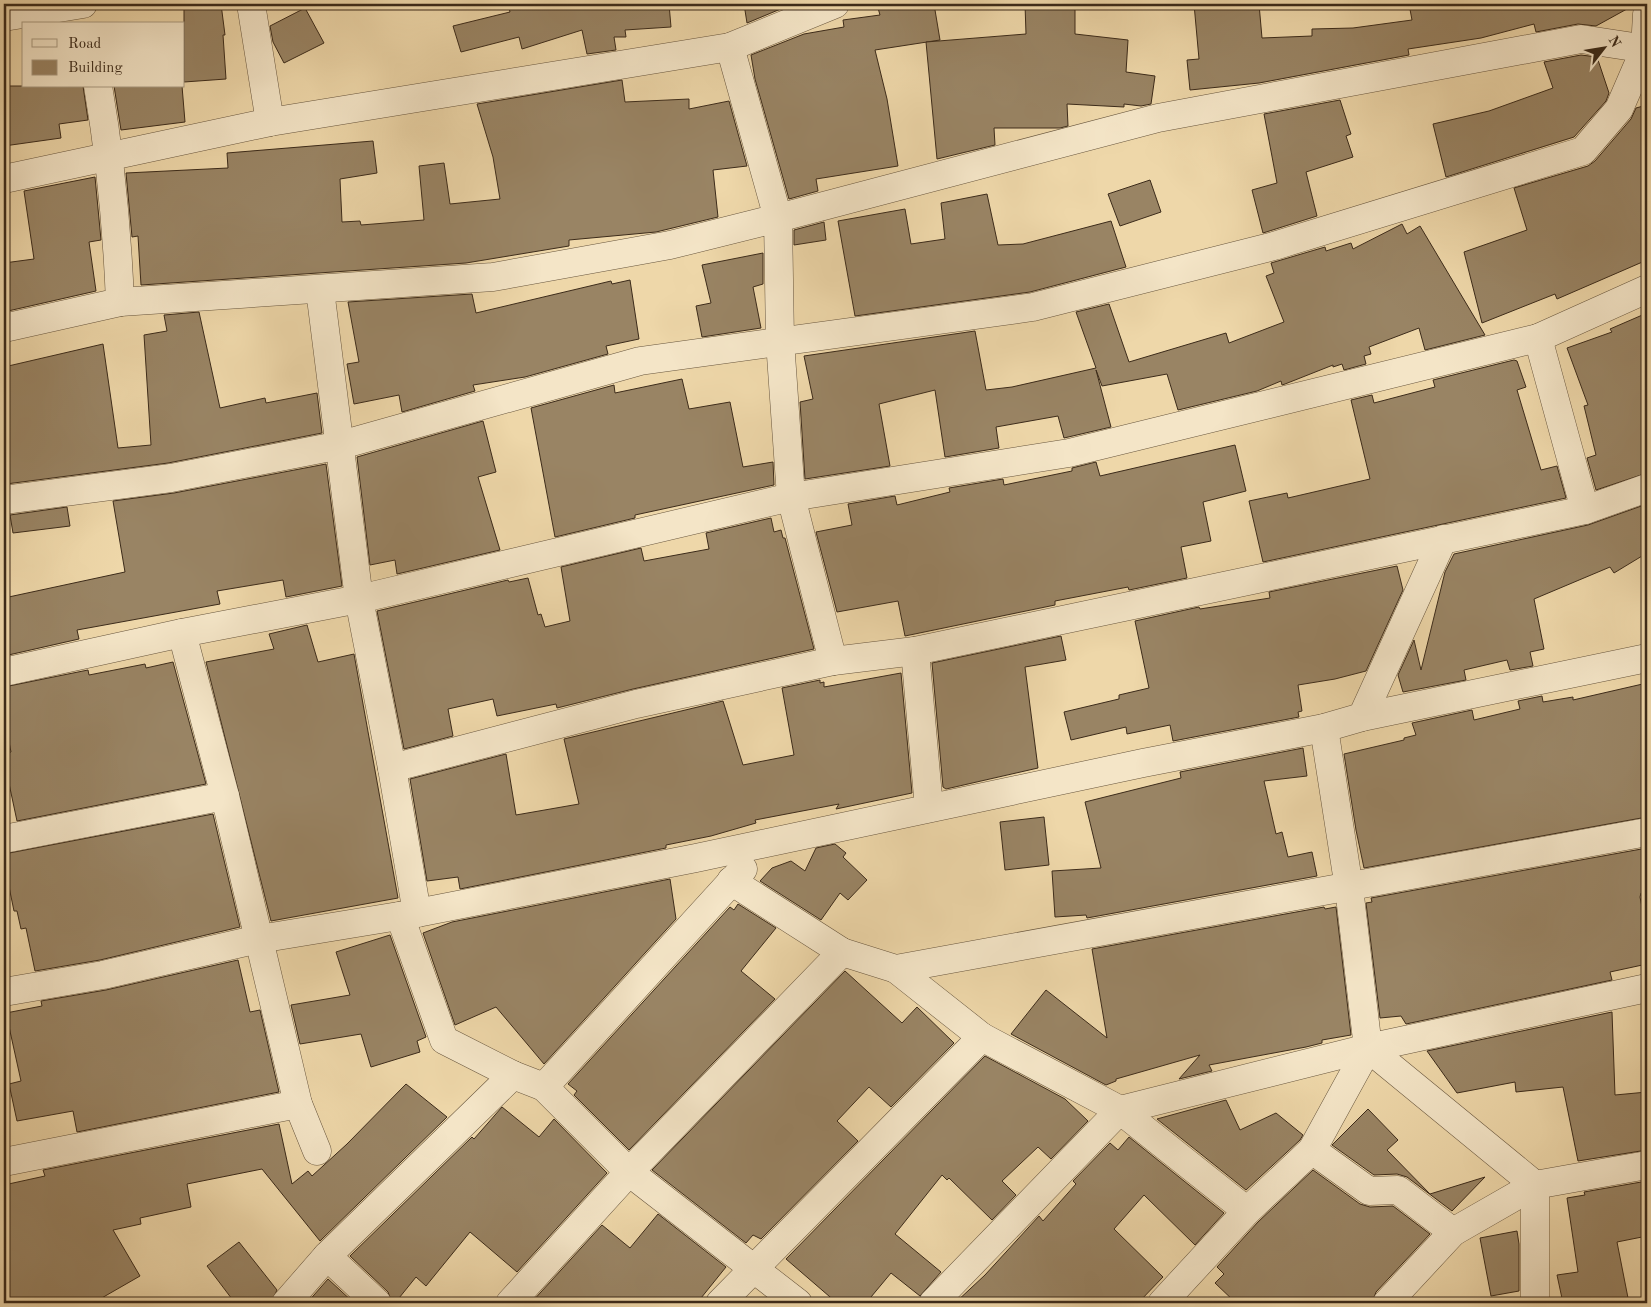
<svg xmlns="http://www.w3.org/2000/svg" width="1651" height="1307" font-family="'Old Standard TT',serif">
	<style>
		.building { fill: #998464; stroke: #3c2b1a }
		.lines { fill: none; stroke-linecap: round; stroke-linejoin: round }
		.minor-casing { stroke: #68563e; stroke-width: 29 }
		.minor { stroke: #f4e5c7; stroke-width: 28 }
	</style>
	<rect width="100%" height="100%" fill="#eed7a9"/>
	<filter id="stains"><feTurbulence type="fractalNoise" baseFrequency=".004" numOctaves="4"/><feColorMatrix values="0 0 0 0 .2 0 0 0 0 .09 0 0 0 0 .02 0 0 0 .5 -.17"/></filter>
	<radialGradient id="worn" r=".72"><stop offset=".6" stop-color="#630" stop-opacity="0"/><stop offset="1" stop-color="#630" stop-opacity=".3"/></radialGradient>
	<g class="building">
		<path d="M 184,4 L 221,4 L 225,35 L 223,35 L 226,79 L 184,82 Z"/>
		<path d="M 508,4 L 669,4 L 671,27 L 625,30 L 626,37 L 614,37 L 616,50 L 587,54 L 582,30 L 522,49 L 519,37 L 461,52 L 453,26 L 510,12 Z"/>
		<path d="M 744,4 L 782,4 L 783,8 L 747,23 Z"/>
		<path d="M 905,4 L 934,4 L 940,40 L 875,50 L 887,99 L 898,166 L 816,179 L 818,191 L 789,199 L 755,79 L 751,55 L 804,34 L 844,27 L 843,20 L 880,15 L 878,8 Z"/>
		<path d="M 1025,4 L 1075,4 L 1075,34 L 1128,40 L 1126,72 L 1155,76 L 1151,104 L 1141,106 L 1124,104 L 1124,107 L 1067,104 L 1068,126 L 1060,128 L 994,128 L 995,145 L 937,159 L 926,42 L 1026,34 Z"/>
		<path d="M 1194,4 L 1259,4 L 1262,38 L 1312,36 L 1312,29 L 1353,28 L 1412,20 L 1409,4 L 1636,4 L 1596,26 L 1578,24 L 1536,32 L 1534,24 L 1481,38 L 1408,49 L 1409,55 L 1259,83 L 1190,90 L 1187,60 L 1199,59 Z"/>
		<path d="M 305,8 L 324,43 L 284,63 L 273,42 L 270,26 Z"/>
		<path d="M 1581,55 L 1597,57 L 1609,93 L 1606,101 L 1574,137 L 1446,177 L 1433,124 L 1489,111 L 1553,88 L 1544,62 Z"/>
		<path d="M 622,80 L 625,102 L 689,99 L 689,109 L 729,101 L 747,166 L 713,170 L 718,217 L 656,232 L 569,240 L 569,246 L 466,263 L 141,285 L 138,236 L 132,237 L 126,173 L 228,168 L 227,153 L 373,141 L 377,173 L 340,179 L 342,222 L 360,221 L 361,225 L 424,220 L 419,166 L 444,163 L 450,204 L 500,199 L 493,157 L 477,104 Z"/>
		<path d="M 4,86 L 83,86 L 88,120 L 59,124 L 61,138 L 4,146 Z"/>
		<path d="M 114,86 L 182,86 L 185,122 L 121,130 Z"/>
		<path d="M 1340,100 L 1351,134 L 1346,136 L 1353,157 L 1306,172 L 1317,216 L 1263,233 L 1252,190 L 1277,183 L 1264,114 Z"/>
		<path d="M 1647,105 L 1647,260 L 1557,299 L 1555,294 L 1482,323 L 1464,252 L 1527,230 L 1514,188 L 1588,166 L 1595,161 L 1631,119 L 1636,108 Z"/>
		<path d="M 95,177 L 101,240 L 89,242 L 96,291 L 8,311 L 4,263 L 34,259 L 24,191 Z"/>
		<path d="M 1150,180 L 1161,212 L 1120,226 L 1108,194 Z"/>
		<path d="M 987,194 L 998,245 L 1023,244 L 1111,221 L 1126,267 L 1030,292 L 855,316 L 838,221 L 905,209 L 911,244 L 945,239 L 941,203 Z"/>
		<path d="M 824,222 L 826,240 L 794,245 L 794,230 Z"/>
		<path d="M 1402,224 L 1407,234 L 1420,226 L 1485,335 L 1425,350 L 1419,328 L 1369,347 L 1371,354 L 1364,356 L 1366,364 L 1344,370 L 1342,364 L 1333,367 L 1333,365 L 1285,384 L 1282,385 L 1281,381 L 1257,391 L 1178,410 L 1167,374 L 1102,386 L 1096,370 L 1111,427 L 1064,438 L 1058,416 L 996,427 L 999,448 L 945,457 L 935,390 L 879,404 L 890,466 L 805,479 L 800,402 L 813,399 L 804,356 L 975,331 L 986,390 L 1012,387 L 1096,368 L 1076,312 L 1109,304 L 1129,362 L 1226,333 L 1229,343 L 1284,322 L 1266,276 L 1274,273 L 1271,263 L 1325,247 L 1326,251 L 1351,243 L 1353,249 Z"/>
		<path d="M 763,253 L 763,284 L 753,287 L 761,328 L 702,337 L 696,306 L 711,303 L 702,265 Z"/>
		<path d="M 630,280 L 639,339 L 606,346 L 608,354 L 525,377 L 473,385 L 475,391 L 402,412 L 399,395 L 354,404 L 347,364 L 359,362 L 348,302 L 472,294 L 476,313 L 611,281 L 612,284 Z"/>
		<path d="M 199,312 L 220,408 L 265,398 L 266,403 L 317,393 L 322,433 L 168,463 L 6,484 L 4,468 L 4,367 L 103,344 L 118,448 L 151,445 L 144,335 L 167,331 L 164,315 Z"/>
		<path d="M 1647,313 L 1647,473 L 1596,490 L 1587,458 L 1596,455 L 1584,406 L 1588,405 L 1567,348 L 1612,332 L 1610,329 Z"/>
		<path d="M 1514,360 L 1517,361 L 1526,387 L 1517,390 L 1541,470 L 1557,466 L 1566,498 L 1263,562 L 1249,501 L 1287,493 L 1288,498 L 1370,479 L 1351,400 L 1372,395 L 1374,403 L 1435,387 L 1433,380 Z"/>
		<path d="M 682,379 L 689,409 L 730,402 L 743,467 L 773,462 L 774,485 L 635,515 L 635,518 L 555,537 L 531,408 L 614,385 L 615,393 Z"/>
		<path d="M 483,421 L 496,472 L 478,477 L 500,550 L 397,574 L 395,560 L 370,565 L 357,457 Z"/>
		<path d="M 1235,445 L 1246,491 L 1203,502 L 1211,541 L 1181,547 L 1187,578 L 1129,590 L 1128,587 L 1055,601 L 1055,605 L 905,636 L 898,601 L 837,612 L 816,532 L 852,525 L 848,504 L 895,496 L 897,505 L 950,492 L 949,488 L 1003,479 L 1004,485 L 1072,471 L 1072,468 L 1096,462 L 1100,476 Z"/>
		<path d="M 326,464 L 342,586 L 286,597 L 283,580 L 217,591 L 220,604 L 77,630 L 79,639 L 4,656 L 4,598 L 125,572 L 113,501 L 174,493 Z"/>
		<path d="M 1647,504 L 1647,553 L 1614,573 L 1610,567 L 1534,599 L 1544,649 L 1530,652 L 1533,666 L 1510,670 L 1507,660 L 1464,670 L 1466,680 L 1403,692 L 1398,675 L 1414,640 L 1421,670 L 1445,572 L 1454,554 L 1588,525 Z"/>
		<path d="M 67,507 L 70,526 L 13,533 L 10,515 Z"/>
		<path d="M 771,518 L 774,532 L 781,530 L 783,538 L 785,538 L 814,649 L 633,689 L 557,708 L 556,704 L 497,716 L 493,699 L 448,709 L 453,736 L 404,749 L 377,611 L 508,580 L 509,582 L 528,578 L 538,615 L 541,614 L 545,627 L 570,621 L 561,567 L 641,548 L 644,561 L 709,549 L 706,533 Z"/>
		<path d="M 1397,566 L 1403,590 L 1366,671 L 1335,679 L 1298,685 L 1302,711 L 1298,712 L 1299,717 L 1173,741 L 1170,725 L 1127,734 L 1126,727 L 1071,740 L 1064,712 L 1119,699 L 1119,695 L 1149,688 L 1135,621 L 1199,607 L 1200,609 L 1270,598 L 1269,592 Z"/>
		<path d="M 307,625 L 318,662 L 354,654 L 398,898 L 271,921 L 206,662 L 274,649 L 269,634 Z"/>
		<path d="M 1061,636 L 1066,660 L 1025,667 L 1038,768 L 946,789 L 943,787 L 932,663 Z"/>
		<path d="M 173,662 L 206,784 L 17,821 L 4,760 L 4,754 L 11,752 L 4,716 L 4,687 L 88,670 L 89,675 L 145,664 L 146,668 Z"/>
		<path d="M 901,673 L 912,793 L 836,809 L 839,804 L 755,820 L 756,823 L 711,836 L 666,845 L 666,848 L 460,889 L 458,877 L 427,881 L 410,779 L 506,754 L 516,815 L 579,804 L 564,739 L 723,701 L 743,765 L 794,755 L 782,688 L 820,680 L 820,683 L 824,682 L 824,687 Z"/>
		<path d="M 1647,683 L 1647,817 L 1364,868 L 1356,830 L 1344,754 L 1404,740 L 1404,738 L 1416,735 L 1412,723 L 1472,710 L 1474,720 L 1520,709 L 1518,701 L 1542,696 L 1543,702 L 1573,697 L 1573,700 Z"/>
		<path d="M 1303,748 L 1307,776 L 1264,781 L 1276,834 L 1282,832 L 1288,857 L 1312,852 L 1317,876 L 1087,918 L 1086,915 L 1055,917 L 1052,871 L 1101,868 L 1085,802 L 1181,778 L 1180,772 Z"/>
		<path d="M 213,814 L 240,927 L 100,960 L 35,971 L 26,928 L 21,929 L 17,911 L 14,911 L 7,877 L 4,878 L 4,854 Z"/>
		<path d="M 1044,817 L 1049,865 L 1005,870 L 1000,822 Z"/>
		<path d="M 835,844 L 846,853 L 843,857 L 867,880 L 848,900 L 840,893 L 821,920 L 760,881 L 772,868 L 791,861 L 805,871 L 816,848 Z"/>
		<path d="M 1647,848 L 1647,892 L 1641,893 L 1640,897 L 1647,933 L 1647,964 L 1610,972 L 1612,980 L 1406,1024 L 1401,1016 L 1380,1018 L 1366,903 L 1372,902 L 1371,898 Z"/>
		<path d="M 670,879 L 676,919 L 544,1064 L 496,1007 L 455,1025 L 423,933 L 452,922 Z"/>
		<path d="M 738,904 L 776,928 L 741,971 L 775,999 L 629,1150 L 574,1095 L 577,1091 L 568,1084 L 730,907 L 734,910 Z"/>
		<path d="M 1324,907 L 1325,909 L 1336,907 L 1351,1035 L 1322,1040 L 1322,1043 L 1306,1047 L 1209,1065 L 1212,1071 L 1179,1079 L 1200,1055 L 1116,1079 L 1116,1081 L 1106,1085 L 1011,1034 L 1046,990 L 1107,1038 L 1092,949 Z"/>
		<path d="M 390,935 L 426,1037 L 417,1041 L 420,1052 L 371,1067 L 361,1034 L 300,1044 L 291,1005 L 350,995 L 336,952 Z"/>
		<path d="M 238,960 L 250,1012 L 260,1010 L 279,1092 L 77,1132 L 73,1111 L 17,1121 L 9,1084 L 21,1081 L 6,1013 L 42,1006 L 41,1001 L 106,990 Z"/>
		<path d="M 845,971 L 902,1023 L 917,1007 L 954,1043 L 891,1107 L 869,1087 L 837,1121 L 858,1141 L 761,1239 L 753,1235 L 746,1243 L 652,1170 Z"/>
		<path d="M 1612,1012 L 1615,1095 L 1647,1092 L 1647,1150 L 1578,1161 L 1563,1087 L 1516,1092 L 1515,1082 L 1457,1093 L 1427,1051 Z"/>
		<path d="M 985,1056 L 1065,1099 L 1088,1121 L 1051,1159 L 1038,1147 L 1002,1181 L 1016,1195 L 992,1220 L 949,1178 L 947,1180 L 942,1175 L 895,1234 L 941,1272 L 920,1296 L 891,1273 L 866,1303 L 837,1303 L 786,1259 Z"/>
		<path d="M 406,1084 L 447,1117 L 320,1241 L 262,1169 L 187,1184 L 191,1207 L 140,1218 L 141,1224 L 113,1230 L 140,1276 L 93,1303 L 4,1303 L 4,1185 L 45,1176 L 43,1170 L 279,1124 L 292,1184 L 308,1171 L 312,1176 L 347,1144 Z"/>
		<path d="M 1226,1100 L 1240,1130 L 1276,1113 L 1303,1135 L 1300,1140 L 1246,1190 L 1157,1119 Z"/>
		<path d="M 502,1107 L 539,1137 L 554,1119 L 607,1173 L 517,1272 L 470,1232 L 426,1286 L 416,1277 L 395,1303 L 392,1303 L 388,1292 L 350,1256 L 472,1137 L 474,1139 Z"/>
		<path d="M 1368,1109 L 1398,1140 L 1387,1150 L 1430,1194 L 1485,1177 L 1452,1211 L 1407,1177 L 1397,1174 L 1374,1175 L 1332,1145 Z"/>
		<path d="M 1129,1137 L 1224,1213 L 1195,1245 L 1144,1195 L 1114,1229 L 1163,1277 L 1138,1303 L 955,1303 L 985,1275 L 1039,1216 L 1043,1221 L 1076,1184 L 1073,1181 L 1110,1143 L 1118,1150 Z"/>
		<path d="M 1313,1170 L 1360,1204 L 1370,1207 L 1393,1206 L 1430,1234 L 1376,1292 L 1372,1303 L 1236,1303 L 1215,1283 L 1224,1274 L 1217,1267 L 1258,1222 Z"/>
		<path d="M 1647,1181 L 1647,1236 L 1617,1242 L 1629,1303 L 1563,1303 L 1557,1275 L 1578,1272 L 1567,1198 L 1585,1195 L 1584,1192 Z"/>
		<path d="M 658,1214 L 726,1267 L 697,1303 L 531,1303 L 602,1225 L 630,1248 Z"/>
		<path d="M 1517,1231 L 1519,1244 L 1519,1291 L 1491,1296 L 1480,1238 Z"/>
		<path d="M 239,1242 L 277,1290 L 271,1303 L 235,1303 L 207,1266 Z"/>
		<path d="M 328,1279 L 354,1303 L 307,1303 Z"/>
	</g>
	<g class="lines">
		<defs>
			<g id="minor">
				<path d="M 251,4 L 270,122"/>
				<path d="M 4,17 L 83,4"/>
				<path d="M 730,47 L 778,218 L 1158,118 L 1581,39 L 1647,49"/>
				<path d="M 4,179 L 270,122 L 730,47 L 835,4"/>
				<path d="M 320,290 L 359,599 L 392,768"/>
				<path d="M 4,328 L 120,302 C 117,227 111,161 98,86"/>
				<path d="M 1538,338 L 1585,510"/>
				<path d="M 4,500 L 171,478 L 341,445 L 640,361 L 1033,307 L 1274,246 L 1583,151 L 1619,109 L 1645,49 L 1647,14"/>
				<path d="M 182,633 L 225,796"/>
				<path d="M 915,651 L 929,808"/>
				<path d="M 833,661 L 915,651 L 1585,510 L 1647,488"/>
				<path d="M 4,672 L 182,633 L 359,599 L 791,497 L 1069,453 L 1538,338 L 1647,289"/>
				<path d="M 1362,717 L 1443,539"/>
				<path d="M 1324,728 L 1349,888 L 1368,1048"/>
				<path d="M 4,839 L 225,796 L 298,1104 L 317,1151"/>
				<path d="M 731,881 L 842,952 L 896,969 L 1647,832"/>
				<path d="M 417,913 L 696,858 L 1143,763 L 1324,728 L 1362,717 L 1647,658"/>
				<path d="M 4,992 L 103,975 L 259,939 L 417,913 L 392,768 L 636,704 L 833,661 L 791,497 L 780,341 L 778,218 L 670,245 L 493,277 L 120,302"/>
				<path d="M 982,1037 L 1120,1110 L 1368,1048 L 1647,988"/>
				<path d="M 513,1075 L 544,1087 L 743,869"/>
				<path d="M 544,1087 L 629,1172 L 798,1303"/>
				<path d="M 1312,1150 L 1369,1191 L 1398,1190 L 1453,1232"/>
				<path d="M 4,1162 L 298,1104"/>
				<path d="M 327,1256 L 513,1075 L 444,1040 L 400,916"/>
				<path d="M 286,1303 L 327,1256 L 377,1303"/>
				<path d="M 510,1303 L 629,1172 L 842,952"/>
				<path d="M 720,1303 L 982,1037 L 896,969"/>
				<path d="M 933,1303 L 1120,1110 L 1247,1211"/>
				<path d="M 1162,1303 L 1247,1211 L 1312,1150 L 1368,1048 L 1535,1185 L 1647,1165"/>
				<path d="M 1387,1303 L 1453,1232 L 1535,1185 L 1535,1303"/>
			</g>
		</defs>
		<use href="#minor" class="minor-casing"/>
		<use href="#minor" class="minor"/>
	</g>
	<rect width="1651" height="1307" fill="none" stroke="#eed7a9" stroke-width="20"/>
	<rect x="5" y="5" width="1641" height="1297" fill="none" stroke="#3c2b1a" stroke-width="2.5"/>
	<rect x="10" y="10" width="1631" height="1287" fill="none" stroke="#3c2b1a"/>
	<rect x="22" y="22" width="162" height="65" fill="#f4e5c7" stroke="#aa9b82"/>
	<rect x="32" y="39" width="25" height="8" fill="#f4e5c7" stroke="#aa9b82"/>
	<text x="68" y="48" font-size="15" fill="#3c2b1a">Road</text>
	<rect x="32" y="60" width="25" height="15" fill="#998464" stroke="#aa9b82"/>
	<text x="68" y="72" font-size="15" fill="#3c2b1a">Building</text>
	<g transform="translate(1604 48) rotate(59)" stroke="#f4e5c7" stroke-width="4" paint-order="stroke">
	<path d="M0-4L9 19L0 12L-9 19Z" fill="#3c2b1a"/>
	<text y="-8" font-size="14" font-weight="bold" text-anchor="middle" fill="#3c2b1a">N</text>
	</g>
	<rect width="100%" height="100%" filter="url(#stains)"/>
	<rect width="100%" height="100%" fill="url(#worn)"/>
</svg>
